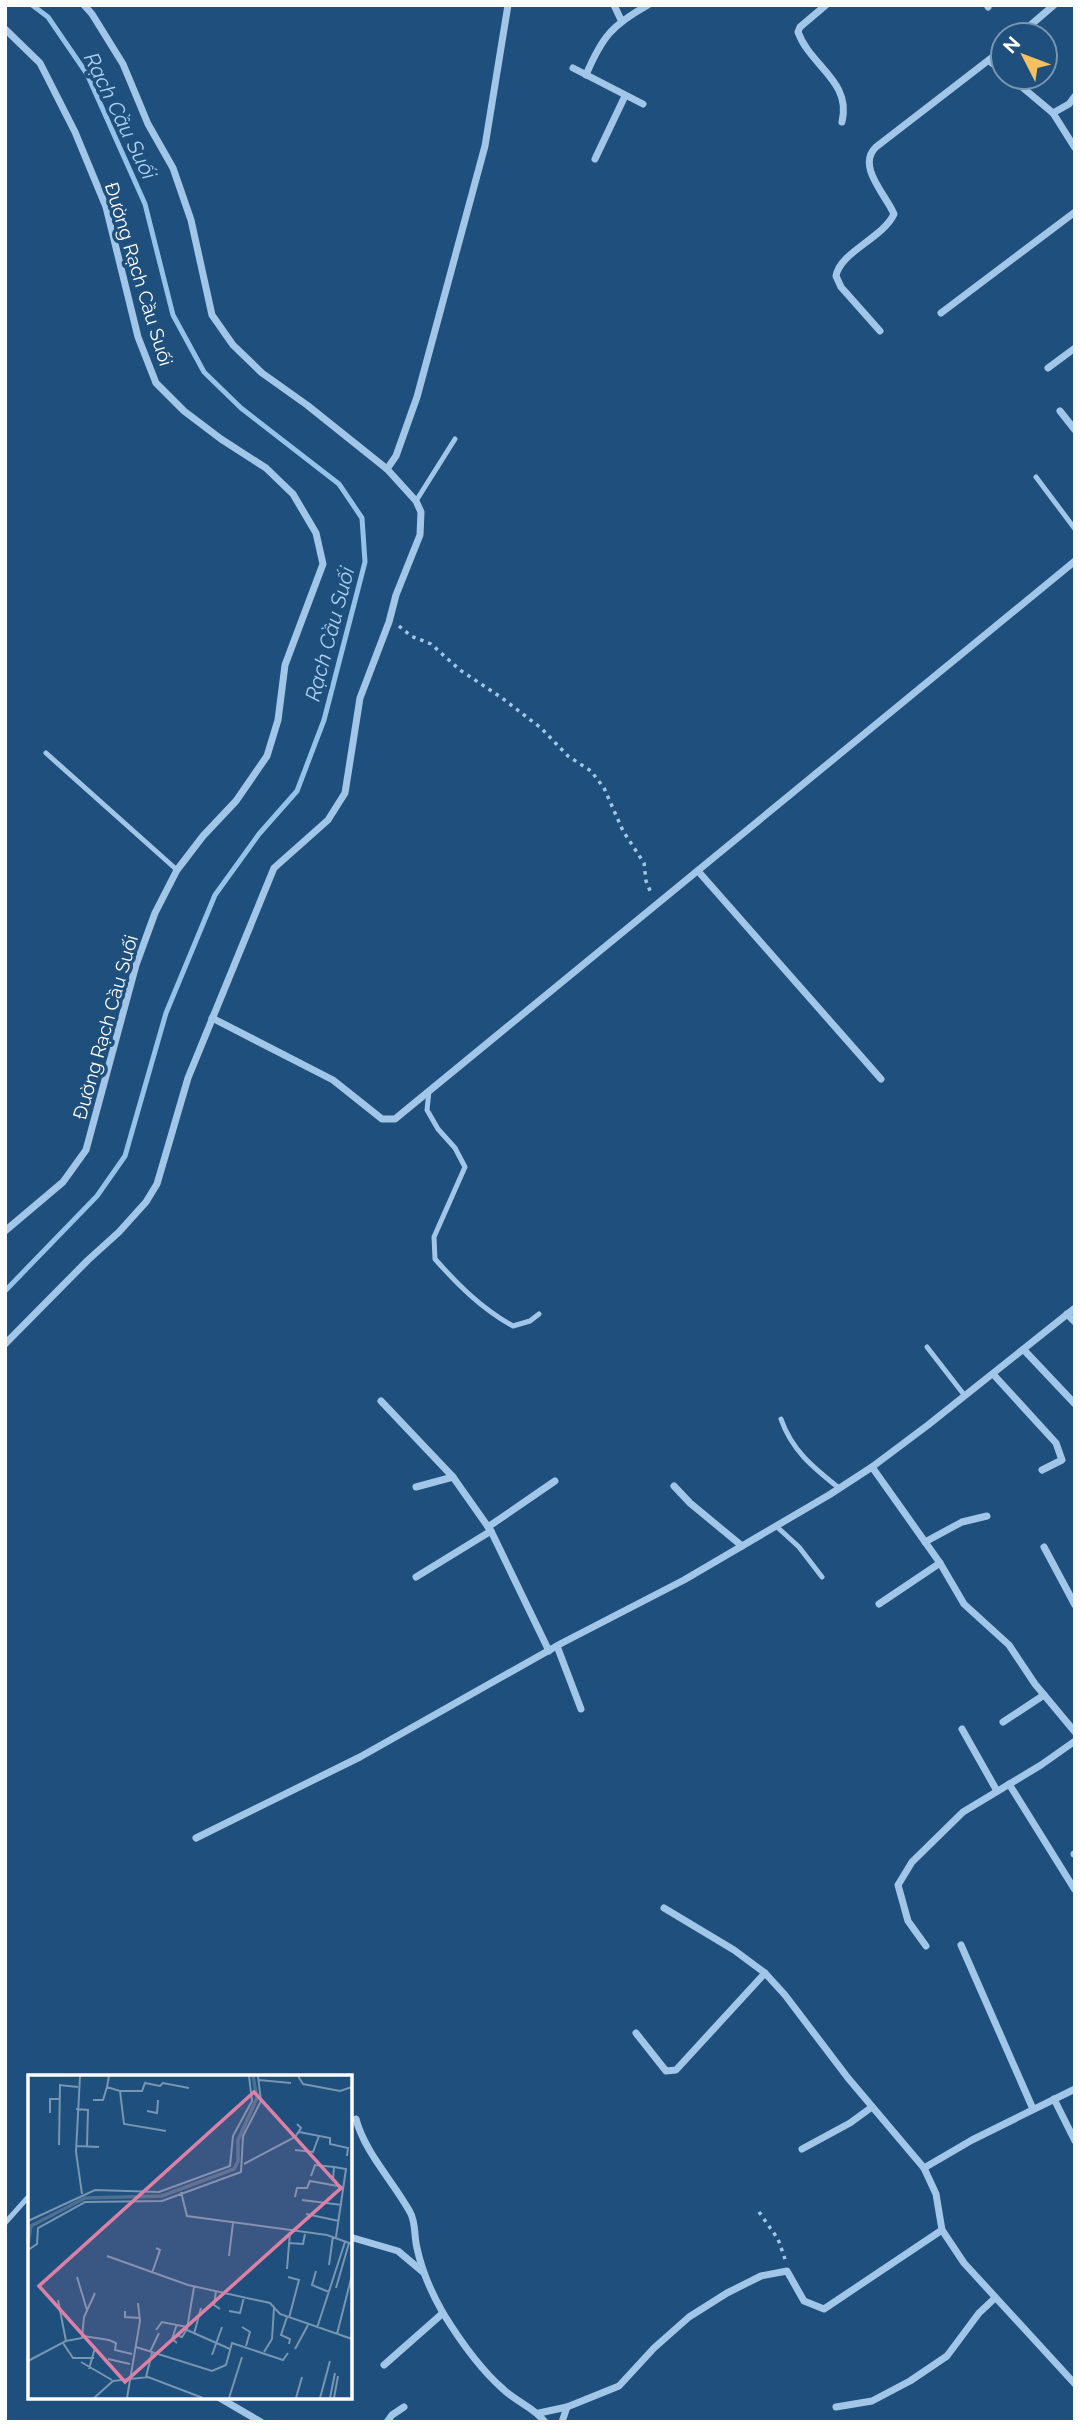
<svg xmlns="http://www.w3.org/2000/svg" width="1080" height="2427" font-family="Raleway,sans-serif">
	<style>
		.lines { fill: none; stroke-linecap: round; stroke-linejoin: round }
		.stream { stroke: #94c2e9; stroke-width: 5 }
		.path { stroke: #a1c6e7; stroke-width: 3.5; stroke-dasharray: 3.5 5; stroke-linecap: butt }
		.lane { stroke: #a1c6e7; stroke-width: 5 }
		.street { stroke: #a1c6e7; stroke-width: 7 }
		.labels { text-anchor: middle; stroke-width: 7; stroke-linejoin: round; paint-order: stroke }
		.street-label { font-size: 19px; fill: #fff; stroke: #1e4f7d }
		.water-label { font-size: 21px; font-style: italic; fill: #acd0ef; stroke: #1e4f7d }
		.inset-river { fill: none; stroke: #4c7092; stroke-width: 3.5 }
		.inset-road { fill: none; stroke: #7895b1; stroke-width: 2 }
		.view { fill: #dd80a5; fill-opacity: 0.15; stroke: #dd80a5; stroke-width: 3.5 }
		.inset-edge { fill: none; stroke: #fff; stroke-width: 3.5 }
	</style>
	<rect width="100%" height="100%" fill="#1e4f7d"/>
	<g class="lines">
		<path class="stream" d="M 5,1291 L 97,1196 L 125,1156 L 166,1013 L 215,895 L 259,834 L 297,791 L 324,720 L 365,562 L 362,518 L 339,484 L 241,408 L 204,372 L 173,315 L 145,204 L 87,74 L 48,17 L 32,5"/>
		<g class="path">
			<path d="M 399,626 L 411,636 L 431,644 L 460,670 L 502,698 L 541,728 L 568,756 L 591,771 L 604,788 L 623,831 L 644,863 L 646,881 L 651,893"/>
			<path d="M 759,2212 L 778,2239 L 785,2259"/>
		</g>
		<g class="lane">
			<path d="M 1036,477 L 1075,529"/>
			<path d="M 416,501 L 455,439"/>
			<path d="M 46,753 L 177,870"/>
			<path d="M 429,1091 L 427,1110 L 438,1129 L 455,1148 L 465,1167 L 434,1237 L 435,1259 C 458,1285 482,1309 513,1326 L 530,1321 L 539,1314"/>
			<path d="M 927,1347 L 965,1396"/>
			<path d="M 781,1419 C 792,1451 814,1468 839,1488"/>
			<path d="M 776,1526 L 799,1547 L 822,1577"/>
			<path d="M 5,2223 L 30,2195"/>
		</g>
		<g class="street">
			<path d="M 614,5 L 621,20"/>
			<path d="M 826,5 L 800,27 L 798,32 C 810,66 852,81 842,122"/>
			<path d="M 987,5 L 988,7"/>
			<path d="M 5,29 L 40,63 L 75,132 L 106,207 L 138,337 L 156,383 L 184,411 L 221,439 L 266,468 L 293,494 L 316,533 L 323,564 L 285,665 L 278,720 L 267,756 L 236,801 L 203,836 L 177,870 L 155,913 L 136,965 L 86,1150 L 63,1182 L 5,1231"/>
			<path d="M 1019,35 L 1054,5"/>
			<path d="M 989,61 L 1003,71"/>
			<path d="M 573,68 L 643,104"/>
			<path d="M 586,75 C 602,37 612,25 648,5"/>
			<path d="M 1010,77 L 1053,113 L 1075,148"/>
			<path d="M 1053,113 L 1069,104 L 1075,96"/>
			<path d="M 595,159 L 625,96"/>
			<path d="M 941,313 L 1075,212"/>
			<path d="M 880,331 L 841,287 L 836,276 C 840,252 883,238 894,214 C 886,195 856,166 876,147 L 1003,49"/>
			<path d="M 1048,368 L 1075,348"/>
			<path d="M 1060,411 L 1075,430"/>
			<path d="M 387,469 L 396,456 L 417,397 L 485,146 L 508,5"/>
			<path d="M 698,871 L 881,1079"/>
			<path d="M 212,1018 L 333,1080 L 382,1119 L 395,1119 L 1075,561"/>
			<path d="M 1067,1314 L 1075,1322"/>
			<path d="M 5,1344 L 88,1260 L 119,1232 L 146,1202 L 157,1184 L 188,1078 L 274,868 L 328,820 L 345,793 L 360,698 L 389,622 L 396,595 L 420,535 L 421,512 L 416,501 L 387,469 L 307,405 L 262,373 L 233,345 L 212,315 L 191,220 L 173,168 L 148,124 L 123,64 L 92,14 L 84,5"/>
			<path d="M 1024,1350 L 1075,1404"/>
			<path d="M 993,1374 L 1056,1443 L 1062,1460 L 1042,1470"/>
			<path d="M 381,1401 L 453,1477"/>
			<path d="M 872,1467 L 940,1563 L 964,1604 L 1009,1645 L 1035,1684 L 1075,1732"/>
			<path d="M 674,1486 L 690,1503 L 742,1546"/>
			<path d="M 416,1487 L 453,1477 L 491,1531 L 549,1651"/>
			<path d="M 488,1527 L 555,1481"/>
			<path d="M 925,1542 L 962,1522 L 987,1516"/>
			<path d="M 1044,1547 L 1075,1605"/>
			<path d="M 416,1577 L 491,1531"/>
			<path d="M 879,1604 L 940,1563"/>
			<path d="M 557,1646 L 581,1709"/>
			<path d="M 1003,1722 L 1044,1695"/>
			<path d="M 962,1729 L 997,1791"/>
			<path d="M 1009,1784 L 1075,1890"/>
			<path d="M 196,1838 L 360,1757 L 562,1643 L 684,1580 L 829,1495 L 872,1467 L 928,1425 L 1075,1308"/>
			<path d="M 1074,1854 L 1075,1854"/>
			<path d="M 664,1908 L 734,1950 L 765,1973 L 785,1995 L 848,2078 L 924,2168 L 936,2194 L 942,2230 L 964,2263 L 1075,2384"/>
			<path d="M 961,1945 L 1033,2109"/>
			<path d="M 926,1946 L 908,1921 L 898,1885 L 912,1862 L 963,1812 L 1041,1765 L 1075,1741"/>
			<path d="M 636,2033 L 666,2071 L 676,2070 L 765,1973"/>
			<path d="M 1054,2099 L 1075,2141"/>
			<path d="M 356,2119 C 365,2153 393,2181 410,2212 C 416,2222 414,2237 417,2248 C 422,2272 431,2292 443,2313 C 459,2339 480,2369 503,2389 C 516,2402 534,2407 545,2422"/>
			<path d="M 802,2149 L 850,2123 L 872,2107"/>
			<path d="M 924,2168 L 972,2140 L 1075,2089"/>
			<path d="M 350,2237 L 398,2251 L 423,2272"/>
			<path d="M 384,2365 L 443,2313"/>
			<path d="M 218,2397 L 261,2422"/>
			<path d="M 836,2407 L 872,2401 L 910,2381 L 947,2356 L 979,2313 L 995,2298"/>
			<path d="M 539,2413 L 567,2407"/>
			<path d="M 387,2422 L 392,2415 L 404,2407"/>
			<path d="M 562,2422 L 567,2407 L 619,2386 L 654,2348 L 689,2317 L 727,2293 L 761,2276 L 787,2271 L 804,2301 L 824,2309 L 942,2230"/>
		</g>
	</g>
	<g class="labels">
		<g class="street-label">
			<text transform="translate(139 274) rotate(73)" y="7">Đường Rạch Cầu Suối</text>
			<text transform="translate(105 1027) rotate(-74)" y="7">Đường Rạch Cầu Suối</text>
		</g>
		<g class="water-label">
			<text transform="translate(120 116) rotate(64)" y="7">Rạch Cầu Suối</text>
			<text transform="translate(330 634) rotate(-75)" y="7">Rạch Cầu Suối</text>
		</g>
	</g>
	<g transform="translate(28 2075)">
		<rect width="324" height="324" fill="#1e4f7d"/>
		<path class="inset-river" d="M 0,169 L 3,151 L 57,123 L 134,121 L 206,94 L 210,86 L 210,65 L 229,23 L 225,1"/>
		<path class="inset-road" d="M 52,1 L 48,77 L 54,119M 81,1 L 79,12 L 92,16 L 96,49 L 138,56M 270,1 L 275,9 L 312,16 L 324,12M 231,5 L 263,8M 92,16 L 114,16 L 117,8 L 132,11 L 135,8 L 161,13M 65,25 L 75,25 L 79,12M 48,34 L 60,35 L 59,71M 119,36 L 129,38 L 130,25M 22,38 L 22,24 L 31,24M 271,57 L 302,63 L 302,69 L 320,73 L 319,81M 31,70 L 32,10 L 50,12M 49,71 L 71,72M 267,75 L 285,77 L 291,61M 216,89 L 267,62 L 273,53 L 269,49M 283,101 L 287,90 L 306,92M 305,105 L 306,92 L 318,94 L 308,162M 153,117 L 159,141 L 299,160 L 324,169M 267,122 L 269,113 L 279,113 L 282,106 L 315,112M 274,125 L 314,130M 278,139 L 311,146M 0,146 L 67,115 L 131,117 L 202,91 L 205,61 L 224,26 L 221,1M 261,168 L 275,169 L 277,159M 0,175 L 9,169 L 10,153 L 57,127 L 134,126 L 213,97 L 215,61 L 233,26 L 230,1M 79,181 L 160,210 L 242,228 L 252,239 L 324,264M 201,181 L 205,148M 301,190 L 305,161M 259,194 L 262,157M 288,196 L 284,210 L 301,217M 124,198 L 132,175 L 128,173M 49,202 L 59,235M 260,202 L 271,205 L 261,243M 308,213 L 321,168M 188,216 L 186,230 L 192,234M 97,236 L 97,242 L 112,243M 201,236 L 212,238 L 216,222M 259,242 L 253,260 L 262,264 L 261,269M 214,252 L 222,257 L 218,271M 289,253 L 317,167M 128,255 L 134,247 L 159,252M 159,255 L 202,274M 166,259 L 173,233M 309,259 L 324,200M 148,260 L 154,262 L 159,254 L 166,212M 55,261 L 81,265 L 88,268 L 87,275 L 104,279M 38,266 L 54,263 L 56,242 L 67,218M 35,268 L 45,283 L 66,283M 149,268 L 144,264 L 149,249M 108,272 L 184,296 L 198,290M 267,274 L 280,250M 122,277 L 131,258M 236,277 L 244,264 L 246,233M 184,280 L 194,252M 80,284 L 102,289M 0,286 L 38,266 L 30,225M 53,287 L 84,305M 198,290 L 204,268 L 255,285 L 260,278M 61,294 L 67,273M 118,302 L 124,278M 66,323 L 85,306 L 120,302 L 175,323M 99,323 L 112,246 L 110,228M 201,323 L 214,282M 268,323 L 274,302M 292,323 L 302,286M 302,323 L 307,298M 306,323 L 310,301"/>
		<path class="view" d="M 226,17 L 313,113 L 97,307 L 11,211 Z"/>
		<rect width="324" height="324" class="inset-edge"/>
	</g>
	<rect width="1080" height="2427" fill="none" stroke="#ffffff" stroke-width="14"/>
	<g transform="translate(1024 56) rotate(312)"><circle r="33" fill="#1e4f7d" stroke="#7895b1" stroke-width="2"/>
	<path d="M0-5L12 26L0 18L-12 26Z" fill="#f6bf60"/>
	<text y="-10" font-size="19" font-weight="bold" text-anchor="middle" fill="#ffffff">N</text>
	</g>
</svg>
